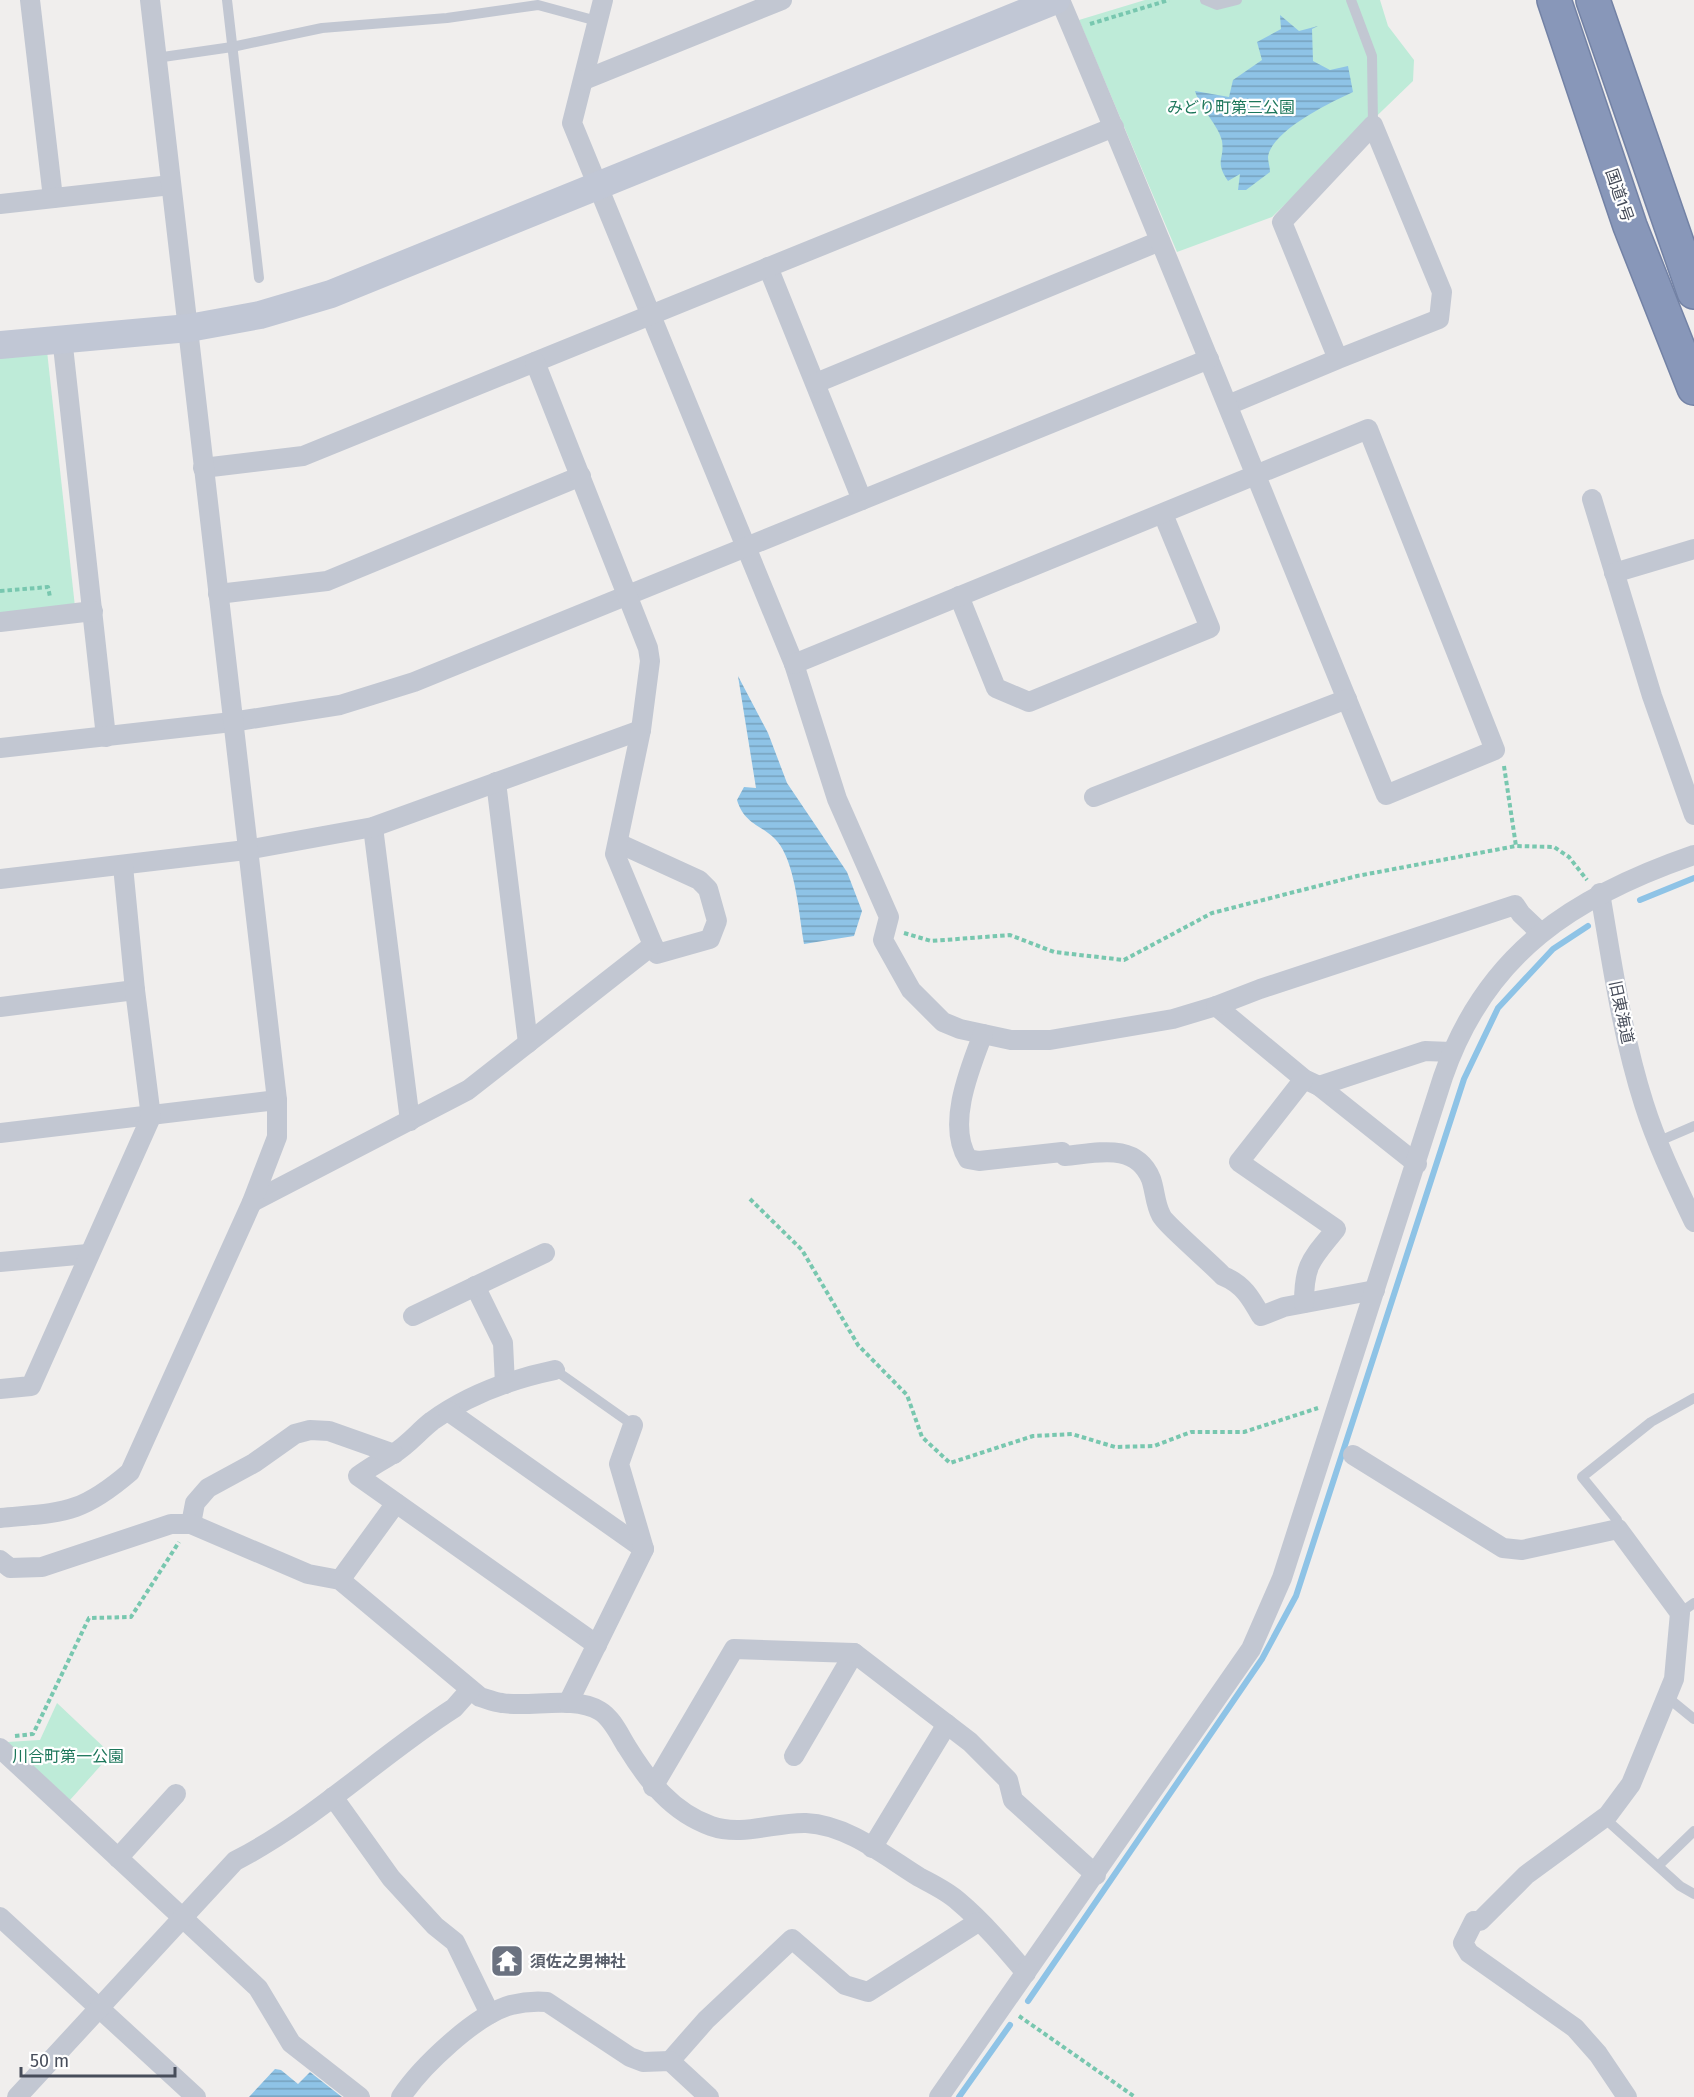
<svg xmlns="http://www.w3.org/2000/svg" width="1694" height="2097" font-family="'Fira Sans','Noto Sans JP',sans-serif">
	<style>
		.park { fill: #beebd8 }
		.water { fill: url(#water-rules) }
		.lines { fill: none; stroke-linecap: round; stroke-linejoin: round }
		.stream { stroke: #8ec3e6; stroke-width: 6 }
		.highway-casing { stroke: #7382a5; stroke-width: 36 }
		.path { stroke: #78c7af; stroke-width: 4; stroke-dasharray: 4.5 3; stroke-linecap: butt }
		.lane { stroke: #c2c7d2; stroke-width: 10 }
		.street { stroke: #c2c7d2; stroke-width: 20 }
		.secondary { stroke: #c1c7d5; stroke-width: 28 }
		.highway { stroke: #8897b9; stroke-width: 33 }
		.labels { text-anchor: middle; stroke-width: 4.5; stroke-linejoin: round; paint-order: stroke }
		.park-label { font-size: 16px; fill: #1c765a; stroke: #fff }
		.street-label { font-size: 16px; fill: #474d5a; stroke: #fff }
		.worship-label { font-size: 16px; font-weight: bold; fill: #5b616d; stroke: #fff; text-anchor: start }
	</style>
	<defs>
		<pattern id="water-rules" width="6" height="5" patternUnits="userSpaceOnUse" patternTransform="scale(1.5)"><rect width="6" height="5" fill="#8ec3e6"/><path d="M0 2.5h6" fill="none" stroke="#76a1bd"/></pattern>
	</defs>
	<rect width="100%" height="100%" fill="#f0eeed"/>
	<g class="park">
		<path d="M 1145,0 L 1380,0 L 1388,26 L 1414,60 L 1413,81 L 1272,217 L 1177,252 L 1079,20 Z"/>
		<path d="M 47,351 L 75,607 L 0,615 L 0,357 Z"/>
		<path d="M 57,1703 L 111,1754 L 70,1800 L 7,1742 L 40,1740 Z"/>
	</g>
	<g class="water">
		<path d="M 1280,15 L 1299,31 L 1318,26 L 1312,29 L 1313,61 L 1330,70 L 1348,66 L 1353,92 C 1331,102 1271,131 1268,157 C 1268,162 1270,167 1270,172 L 1246,190 L 1238,190 L 1240,174 L 1228,181 C 1214,160 1225,160 1222,141 C 1219,126 1200,108 1195,91 L 1229,97 L 1233,80 L 1262,60 L 1257,42 L 1281,29 Z"/>
		<path d="M 738,676 L 768,733 L 787,783 L 847,872 L 862,911 L 854,936 L 804,944 C 799,915 796,869 780,845 C 766,825 745,827 737,800 L 744,787 L 756,788 Z"/>
		<path d="M 275,2069 L 281,2070 L 298,2084 L 310,2072 L 342,2097 L 249,2097 Z"/>
	</g>
	<g class="lines">
		<g class="stream">
			<path d="M 1640,900 L 1694,878"/>
			<path d="M 1028,2001 L 1262,1659 L 1296,1596 L 1464,1079 L 1498,1008 L 1553,949 L 1588,926"/>
			<path d="M 959,2097 L 1010,2025"/>
		</g>
		<defs>
			<g id="highway">
				<path d="M 1554,0 L 1630,226 L 1694,388"/>
				<path d="M 1593,0 L 1694,292"/>
			</g>
		</defs>
		<use href="#highway" class="highway-casing"/>
		<g class="path">
			<path d="M 1090,24 L 1169,0"/>
			<path d="M 0,591 L 48,587 L 50,597"/>
			<path d="M 1504,766 L 1516,846"/>
			<path d="M 904,933 L 931,941 L 1010,935 L 1054,952 L 1124,960 L 1212,913 L 1357,876 L 1516,846 L 1554,847 L 1569,857 L 1587,880"/>
			<path d="M 750,1199 L 802,1250 L 858,1345 L 907,1395 L 922,1437 L 950,1463 L 1033,1436 L 1072,1434 L 1115,1447 L 1154,1446 L 1191,1432 L 1244,1432 L 1318,1408"/>
			<path d="M 15,1736 L 33,1734 L 89,1618 L 131,1617 L 179,1542"/>
			<path d="M 1019,2016 L 1135,2097"/>
		</g>
		<g class="lane">
			<path d="M 227,0 L 259,278"/>
			<path d="M 1205,0 L 1217,5 L 1237,0"/>
			<path d="M 1351,0 L 1372,56 L 1373,125"/>
			<path d="M 156,58 L 232,47 L 322,28 L 447,18 L 538,5 L 597,21"/>
			<path d="M 1657,1142 L 1694,1126"/>
			<path d="M 555,1370 L 633,1425"/>
			<path d="M 1618,1529 L 1617,1520 L 1582,1477 L 1651,1422 L 1694,1398"/>
			<path d="M 1680,1613 L 1694,1603"/>
			<path d="M 1667,1697 L 1694,1719"/>
			<path d="M 1608,1815 L 1611,1824 L 1680,1886 L 1694,1894"/>
			<path d="M 1659,1865 L 1694,1831"/>
		</g>
		<g class="street">
			<path d="M 30,0 L 53,198"/>
			<path d="M 603,0 L 572,123 L 794,664 L 837,799 L 889,917 L 883,940 L 911,990 L 943,1022 L 960,1029 L 1011,1040 L 1050,1040 L 1173,1019 L 1216,1006 L 1304,1079 L 1319,1086 L 1417,1164"/>
			<path d="M 584,80 L 782,0"/>
			<path d="M 0,204 L 171,185"/>
			<path d="M 768,267 L 862,500"/>
			<path d="M 62,337 L 106,737"/>
			<path d="M 816,383 L 1160,241"/>
			<path d="M 1228,405 L 1338,359 L 1282,222 L 1373,125 L 1442,292 L 1439,319 L 1338,359"/>
			<path d="M 203,468 L 303,456 L 1114,127"/>
			<path d="M 1592,499 L 1652,696 L 1694,815"/>
			<path d="M 1614,573 L 1694,549"/>
			<path d="M 218,594 L 327,581 L 581,476"/>
			<path d="M 959,596 L 996,688 L 1029,702 L 1210,628 L 1163,514"/>
			<path d="M 0,622 L 93,611"/>
			<path d="M 794,664 L 1368,429 L 1495,750 L 1386,795 C 1277,530 1172,264 1060,0"/>
			<path d="M 0,748 L 232,722 L 340,705 L 414,682 L 1209,359"/>
			<path d="M 496,782 L 528,1043"/>
			<path d="M 1094,797 L 1347,699"/>
			<path d="M 373,827 L 410,1121"/>
			<path d="M 618,843 L 699,880 L 708,889 L 717,921 L 710,939 L 657,954 L 653,945"/>
			<path d="M 0,879 L 246,850 L 373,827 L 641,730"/>
			<path d="M 1600,893 C 1612,963 1622,1035 1644,1104 C 1657,1145 1676,1184 1694,1222"/>
			<path d="M 1216,1006 L 1260,989 L 1515,905 L 1521,914 L 1541,933"/>
			<path d="M 0,1007 L 135,990 L 123,866"/>
			<path d="M 983,1034 C 970,1068 946,1125 968,1159 L 979,1161 L 1062,1152 L 1065,1156 C 1097,1153 1136,1142 1151,1179 C 1155,1190 1155,1204 1161,1215 C 1164,1223 1213,1265 1223,1276 C 1243,1284 1251,1298 1261,1316 L 1284,1307 L 1375,1290"/>
			<path d="M 1319,1086 L 1425,1051 L 1451,1052"/>
			<path d="M 0,1133 L 277,1100"/>
			<path d="M 252,1202 L 468,1090 L 653,945 L 615,854 L 641,730 L 650,661 L 648,648 L 535,362"/>
			<path d="M 0,1262 L 88,1254"/>
			<path d="M 475,1286 L 503,1343 L 505,1384"/>
			<path d="M 1304,1303 C 1304,1263 1312,1259 1336,1229 L 1239,1162 L 1304,1079"/>
			<path d="M 413,1316 L 545,1253"/>
			<path d="M 555,1370 C 512,1379 468,1395 432,1421 C 419,1431 408,1445 393,1454 C 381,1461 370,1467 358,1476 L 597,1645"/>
			<path d="M 0,1389 L 31,1386 L 151,1117 L 135,990"/>
			<path d="M 448,1411 L 644,1549"/>
			<path d="M 1353,1455 L 1503,1548 L 1522,1550 L 1618,1529 L 1680,1613 L 1674,1679 L 1631,1784 L 1608,1815 L 1526,1875 L 1480,1921 L 1474,1921 L 1463,1943 L 1469,1953 L 1575,2028 L 1598,2054 L 1627,2097"/>
			<path d="M 0,1518 C 63,1512 80,1515 130,1472 L 252,1202 L 277,1137 L 277,1100 L 150,0"/>
			<path d="M 191,1524 L 195,1503 L 208,1488 L 254,1463 L 295,1434 L 310,1430 L 329,1431 L 394,1454"/>
			<path d="M 0,1560 L 10,1568 L 42,1567 L 171,1524 L 191,1524 L 308,1574 L 340,1580 L 480,1697 C 487,1699 494,1702 502,1703 C 531,1708 573,1695 600,1711 C 612,1718 620,1736 627,1747 C 648,1781 672,1812 711,1826 C 742,1837 775,1822 806,1823 C 848,1825 885,1856 919,1877 C 932,1884 947,1891 958,1901 C 983,1922 1005,1948 1026,1973"/>
			<path d="M 340,1580 L 396,1503"/>
			<path d="M 568,1703 L 644,1549 L 619,1464 L 633,1425"/>
			<path d="M 0,1748 L 258,1988 L 291,2043 L 360,2097"/>
			<path d="M 794,1756 L 854,1653"/>
			<path d="M 653,1787 L 734,1649 L 854,1653 L 970,1742 L 1008,1780 L 1013,1800 L 1096,1875"/>
			<path d="M 333,1797 L 391,1878 L 435,1926 L 455,1942 L 490,2014"/>
			<path d="M 872,1848 L 947,1724"/>
			<path d="M 118,1858 L 176,1794"/>
			<path d="M 0,1917 L 196,2097"/>
			<path d="M 670,2061 L 706,2020 L 792,1939 L 845,1985 L 868,1992 L 978,1922"/>
			<path d="M 17,2097 L 235,1861 C 315,1820 379,1756 454,1708 L 470,1690"/>
			<path d="M 401,2097 C 421,2067 475,2015 511,2005 C 523,2002 535,2001 547,2002 L 630,2057 L 643,2062 L 670,2061 L 709,2097"/>
			<path d="M 939,2097 L 1251,1649 L 1282,1578 L 1443,1077 C 1486,952 1575,896 1694,855"/>
		</g>
		<path class="secondary" d="M 0,345 L 189,328 L 260,315 L 331,294 L 1056,0"/>
		<use href="#highway" class="highway"/>
	</g>
	<defs>
		<symbol id="temple-square" viewBox="-11 -11 22 22"><rect x="-9" y="-9" width="18" height="18" rx="4" fill="#6b7280" stroke="#fff"/><path d="M0-6L5-2H3V0L6.5 2.5H4V6H1.5V3h-3V6H-4V2.5H-6.5L-3 0V-2H-5Z" fill="#fff"/></symbol>
	</defs>
	<g fill-rule="evenodd">
		<use href="#temple-square" x="488" y="1942" width="38" height="38"/>
	</g>
	<g class="labels">
		<g class="park-label">
			<text x="1231" y="113">みどり町第三公園</text>
			<text x="68" y="1762">川合町第一公園</text>
		</g>
		<g class="street-label">
			<text transform="translate(1620 195) rotate(71)" y="6">国道1号</text>
			<text transform="translate(1622 1012) rotate(78)" y="6">旧東海道</text>
		</g>
		<g class="worship-label">
			<text x="530" y="1967">須佐之男神社</text>
		</g>
	</g>
	<path d="M21 2067v9h154v-9" fill="none" stroke="#474d5a" stroke-width="3"/>
	<text x="30" y="2067" font-size="18" fill="#474d5a" stroke="#ffffff" stroke-width="4.5" paint-order="stroke">50 m</text>
</svg>
